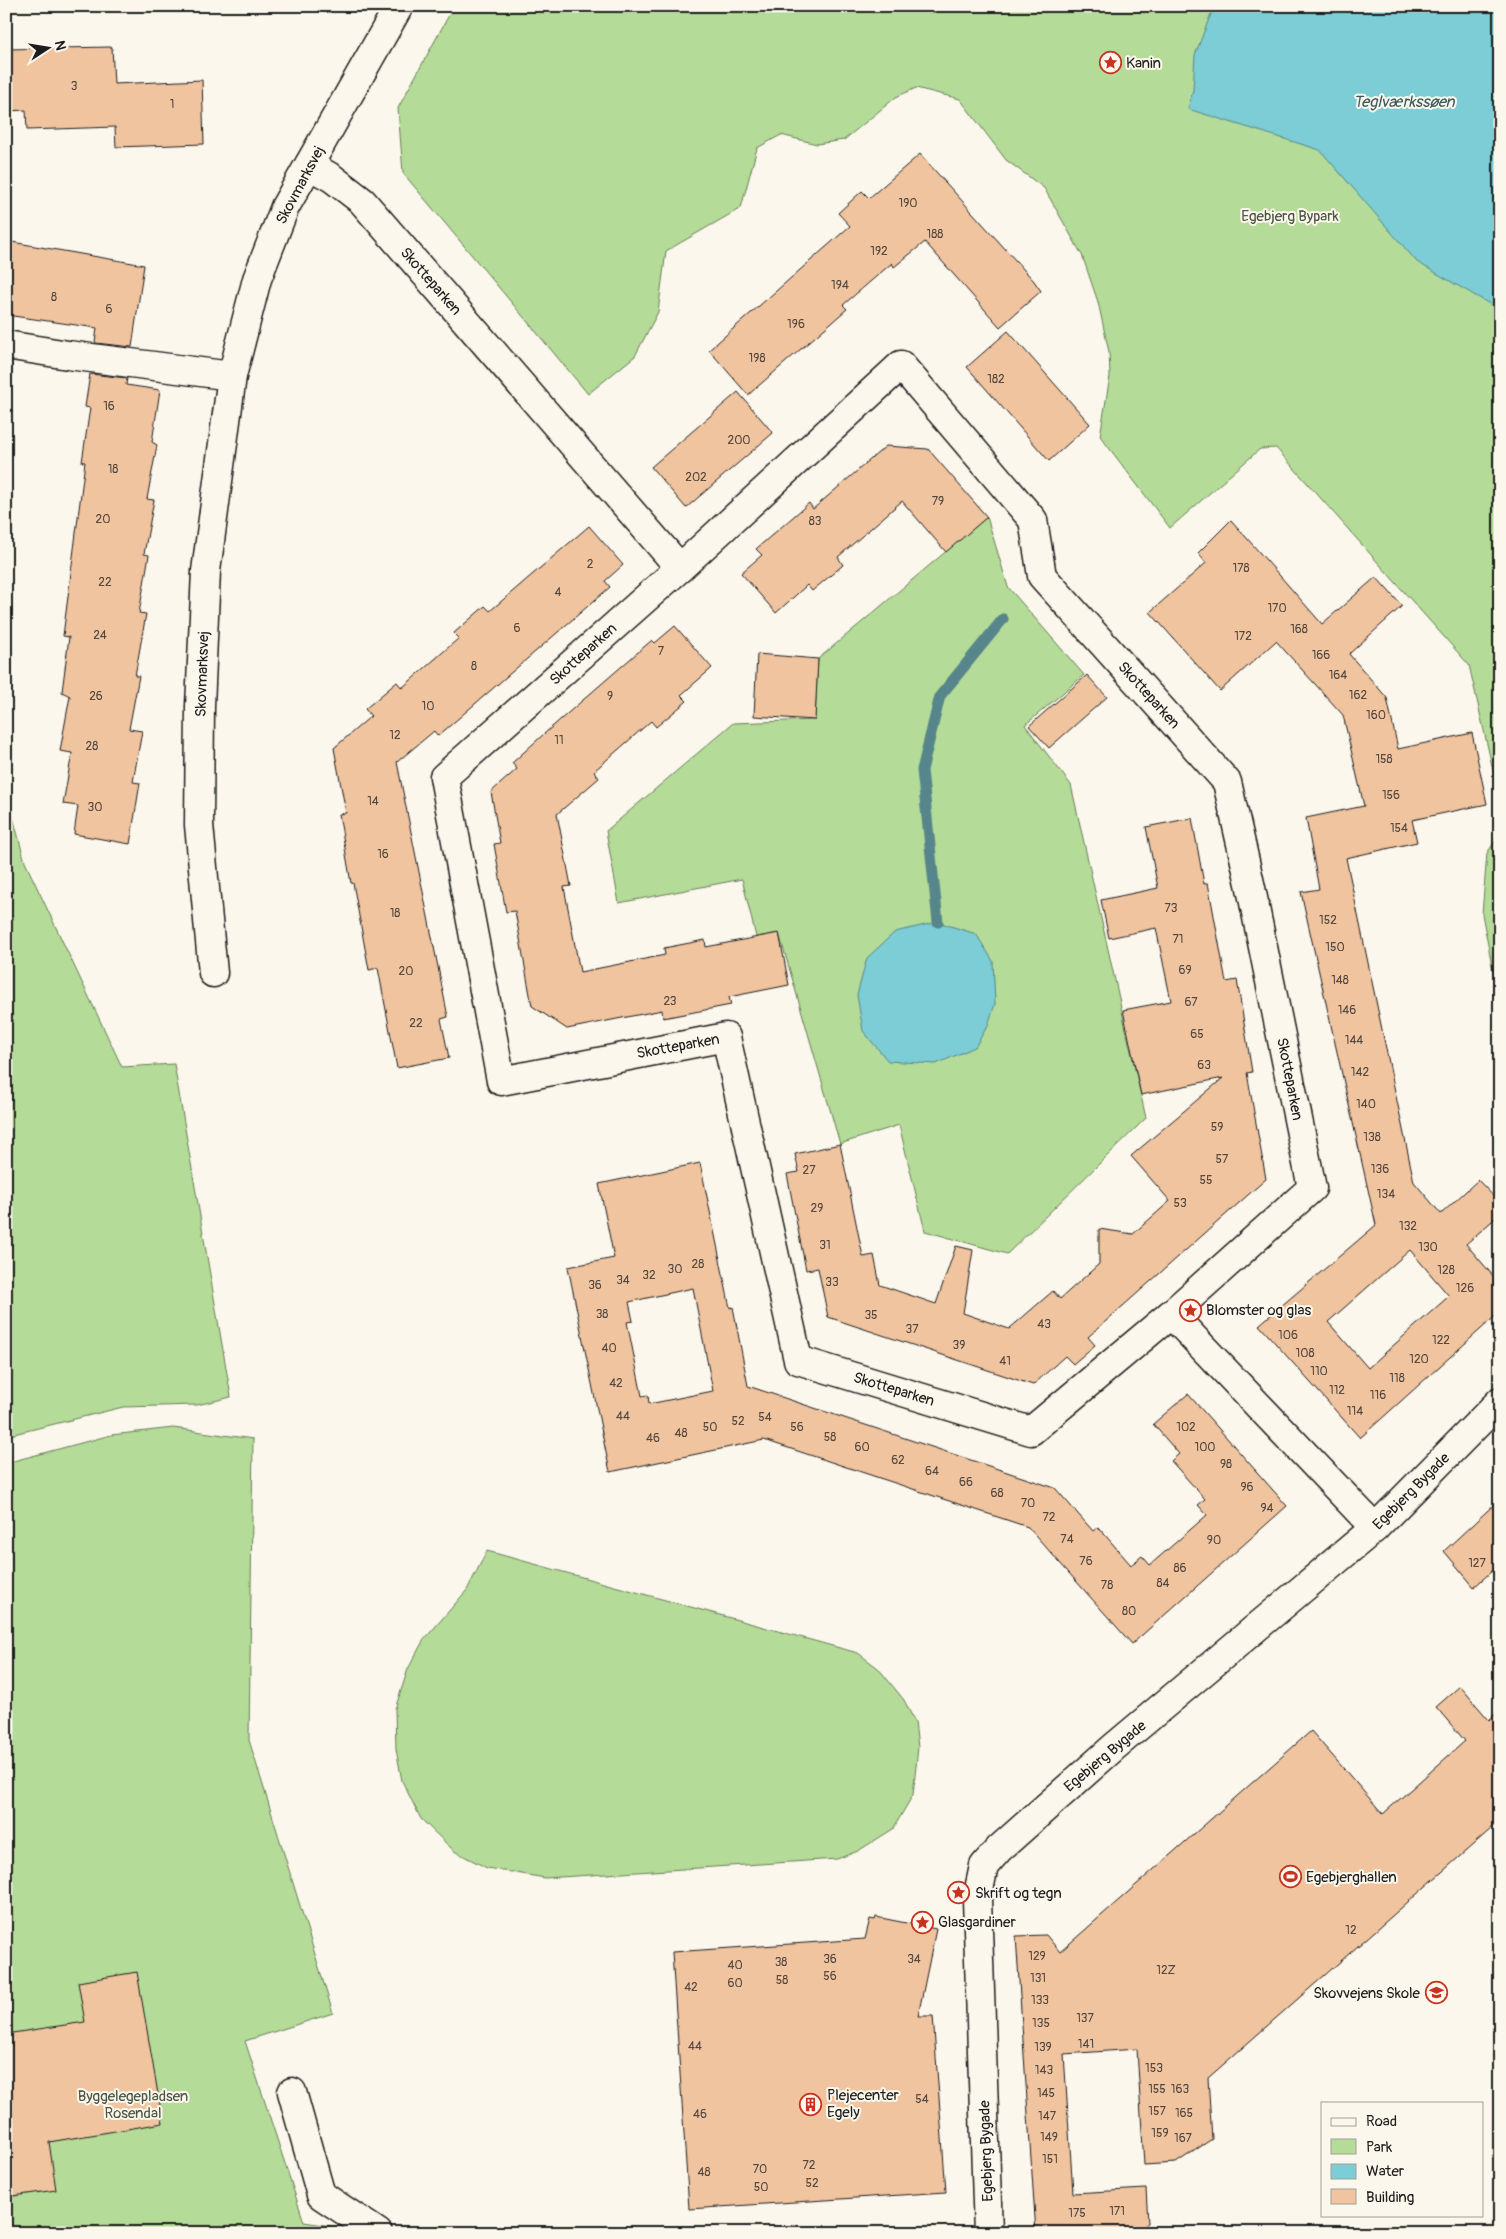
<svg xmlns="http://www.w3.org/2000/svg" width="1506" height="2239" font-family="Pangolin,sans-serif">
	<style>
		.green { fill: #b4db97; stroke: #687c5a }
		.water { fill: #7ccdd5; stroke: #56868b }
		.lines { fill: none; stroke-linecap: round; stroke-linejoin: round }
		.stream { stroke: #56868b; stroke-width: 11 }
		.building { fill: #f1c4a0; stroke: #1c1c1c; fill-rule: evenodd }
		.street-casing { stroke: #1c1c1c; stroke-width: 31 }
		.street { stroke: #fbf7ec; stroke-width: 28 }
		.labels { text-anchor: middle; stroke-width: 4; stroke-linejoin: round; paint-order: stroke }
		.number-label { font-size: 12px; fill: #51463d }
		.poi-label { font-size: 15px; fill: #1c1c1c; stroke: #fbf7ec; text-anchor: start }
		.street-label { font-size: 15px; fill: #1c1c1c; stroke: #fbf7ec }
		.park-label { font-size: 15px; fill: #4a5541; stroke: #fbf7ec }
		.water-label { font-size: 16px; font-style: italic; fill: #3e5a5d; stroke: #fbf7ec }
	</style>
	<rect width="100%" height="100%" fill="#fbf7ec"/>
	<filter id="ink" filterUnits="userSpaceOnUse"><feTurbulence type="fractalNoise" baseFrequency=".02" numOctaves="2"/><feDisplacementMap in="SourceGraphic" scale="10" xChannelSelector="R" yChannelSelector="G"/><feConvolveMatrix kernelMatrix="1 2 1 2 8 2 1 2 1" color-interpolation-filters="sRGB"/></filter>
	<g filter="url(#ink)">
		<g class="green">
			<path d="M 454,6 L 1500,6 L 1500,801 L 1469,665 L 1276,448 L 1260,449 L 1170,528 L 1100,436 L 1110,376 L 1109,352 L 1098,302 L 1082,255 L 1044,188 L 1006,160 L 960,99 L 916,88 L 896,97 L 844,140 L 817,144 L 781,135 L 757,148 L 741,208 L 666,251 L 658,312 L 635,356 L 588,394 L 403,173 L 398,108 Z"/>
			<path d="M 987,517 L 1008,587 L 1084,675 L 1025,725 L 1071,785 L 1146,1118 L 1007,1254 L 925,1231 L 899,1125 L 840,1144 L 779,933 L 756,937 L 742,879 L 619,903 L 606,831 L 733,723 L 815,720 L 818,659 Z"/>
			<path d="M 6,791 L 25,862 L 122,1067 L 174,1064 L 231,1397 L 197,1405 L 123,1407 L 6,1436 Z"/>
			<path d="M 1500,834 L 1500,1007 L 1482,914 L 1487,853 Z"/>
			<path d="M 173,1428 L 253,1439 L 249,1740 L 333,2013 L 245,2041 L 304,2222 L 338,2227 L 350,2233 L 6,2233 L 6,1463 L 111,1435 Z"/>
			<path d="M 487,1551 L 858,1653 L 878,1668 L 904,1700 L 915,1722 L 918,1747 L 913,1795 L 893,1829 L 858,1851 L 837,1859 L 545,1878 L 487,1868 L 454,1851 L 421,1819 L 402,1781 L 396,1749 L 395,1709 L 408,1669 L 423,1641 L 467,1590 Z"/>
		</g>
		<g class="water">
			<path d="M 1214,6 L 1500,6 L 1500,310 L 1417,262 L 1320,150 L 1188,109 L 1193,90 L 1195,55 Z"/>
			<path d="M 938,922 L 976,934 L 993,961 L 995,1004 L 988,1025 L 975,1047 L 936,1064 L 888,1061 L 863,1031 L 857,995 L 867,958 L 895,932 Z"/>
		</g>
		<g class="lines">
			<path class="stream" d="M 938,922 L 922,770 L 940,696 L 1003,619"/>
		</g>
		<g class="building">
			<path d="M 112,47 L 114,84 L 202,80 L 204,144 L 116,147 L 115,127 L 27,130 L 26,110 L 6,111 L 6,49 Z"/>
			<path d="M 920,154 L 1034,281 L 1041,291 L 1000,327 L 925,242 L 894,267 L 892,263 L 843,305 L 847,309 L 748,395 L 709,350 L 850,226 L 838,213 L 862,191 L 869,198 Z"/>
			<path d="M 6,241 L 144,265 L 132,347 L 95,343 L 97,328 L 6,315 Z"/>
			<path d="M 1008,331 L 1090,424 L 1049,461 L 967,367 Z"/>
			<path d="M 90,374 L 127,378 L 126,385 L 160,390 L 152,442 L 157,445 L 147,499 L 154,500 L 144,554 L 149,555 L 139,613 L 146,614 L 135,676 L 139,676 L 129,729 L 142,731 L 133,782 L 140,783 L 130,844 L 74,834 L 78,806 L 63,804 L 72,753 L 60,751 L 70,696 L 62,692 L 69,637 L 63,636 L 85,462 L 82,462 L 90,408 L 85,407 Z"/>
			<path d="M 738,392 L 773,433 L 686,508 L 651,467 Z"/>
			<path d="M 886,446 L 928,449 L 987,517 L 946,552 L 902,501 L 838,557 L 843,565 L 812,591 L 807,585 L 776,613 L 741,573 L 762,555 L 756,549 L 809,503 L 813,509 Z"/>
			<path d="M 1231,520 L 1322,624 L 1376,577 L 1402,606 L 1349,654 L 1387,698 L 1398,749 L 1472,733 L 1487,804 L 1412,820 L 1417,842 L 1346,858 L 1414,1182 L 1441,1214 L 1478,1180 L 1500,1203 L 1500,1214 L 1466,1244 L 1500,1284 L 1500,1312 L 1360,1438 L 1259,1325 L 1376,1225 L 1301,892 L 1319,889 L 1306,818 L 1364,806 L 1343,715 L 1276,641 L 1220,691 L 1150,612 L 1206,563 L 1198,553 ZM 1410,1250 L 1449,1296 L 1368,1368 L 1328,1322 Z"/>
			<path d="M 589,526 L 623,565 L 605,581 L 610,587 L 438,736 L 434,731 L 397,762 L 448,1017 L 441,1019 L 449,1058 L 397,1068 L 378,968 L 369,970 L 353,883 L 351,883 L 339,814 L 346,813 L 334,748 L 371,716 L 365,709 L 397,682 L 402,688 L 459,638 L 454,633 L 485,606 L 490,611 Z"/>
			<path d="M 675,626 L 712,668 L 681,695 L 687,701 L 656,727 L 651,721 L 594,771 L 599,778 L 557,814 L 571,886 L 564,887 L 580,972 L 665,955 L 664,948 L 705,940 L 706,947 L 779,933 L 789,985 L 729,997 L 731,1005 L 663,1018 L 662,1010 L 567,1029 L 532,1006 L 515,911 L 506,912 L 494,844 L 500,843 L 491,792 L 517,769 L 512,763 L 545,733 L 652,640 L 655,643 Z"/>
			<path d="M 757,654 L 818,659 L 815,720 L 754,716 Z"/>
			<path d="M 1087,675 L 1107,697 L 1049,748 L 1029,726 Z"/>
			<path d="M 1192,818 L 1204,884 L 1208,883 L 1226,982 L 1237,980 L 1252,1072 L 1247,1073 L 1266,1179 L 1088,1337 L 1095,1345 L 1073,1364 L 1065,1356 L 1033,1385 L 828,1317 L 818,1268 L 806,1270 L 787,1174 L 799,1172 L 795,1154 L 840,1144 L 863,1257 L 874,1255 L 880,1285 L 936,1304 L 956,1246 L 973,1250 L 963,1313 L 1009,1329 L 1053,1291 L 1060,1299 L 1099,1264 L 1099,1229 L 1133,1234 L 1170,1201 L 1131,1156 L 1223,1078 L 1141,1095 L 1123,1010 L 1171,1001 L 1156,928 L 1109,938 L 1101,900 L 1158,888 L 1146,827 Z"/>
			<path d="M 700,1163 L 730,1308 L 733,1307 L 748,1386 L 1055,1488 L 1093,1531 L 1098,1527 L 1131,1565 L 1142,1556 L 1150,1565 L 1207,1515 L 1198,1505 L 1205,1499 L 1171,1461 L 1179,1454 L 1153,1424 L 1188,1394 L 1287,1506 L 1132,1644 L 1028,1527 L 825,1460 L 764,1440 L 610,1472 L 568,1267 L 614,1258 L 599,1184 ZM 693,1288 L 713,1391 L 649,1404 L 648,1395 L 642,1396 L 627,1322 L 633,1321 L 629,1302 Z"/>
			<path d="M 1500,1499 L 1500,1564 L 1474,1587 L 1444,1551 Z"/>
			<path d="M 1460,1686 L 1489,1720 L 1500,1710 L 1500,1821 L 1208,2078 L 1212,2139 L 1176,2163 L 1144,2165 L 1137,2049 L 1064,2054 L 1073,2193 L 1146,2189 L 1148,2223 L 1136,2233 L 1036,2233 L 1016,1936 L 1046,1935 L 1060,1952 L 1311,1731 L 1383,1814 L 1465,1741 L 1436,1707 Z"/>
			<path d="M 876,1917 L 936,1929 L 918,2016 L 933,2016 L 946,2192 L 689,2209 L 672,1952 L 865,1939 L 870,1919 L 875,1920 Z"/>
			<path d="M 137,1972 L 163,2123 L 49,2142 L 56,2190 L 6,2197 L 6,2034 L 85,2022 L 78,1982 Z"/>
		</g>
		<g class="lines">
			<defs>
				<g id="street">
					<path d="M 309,165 L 332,178 L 362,201 L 680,568"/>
					<path d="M 6,345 L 68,355 L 232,376"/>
					<path d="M 901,365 L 1033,520 L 1042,576 L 1227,782 L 1251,888 L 1312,1188 L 1171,1314 L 1031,1431 L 798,1360 L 726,1037 L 501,1081 L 444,777 L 680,568 Z"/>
					<path d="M 213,973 L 199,825 L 200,706 L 206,571 L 232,376 L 257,279 L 285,207 L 399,6"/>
					<path d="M 1171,1314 L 1375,1528"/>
					<path d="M 292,2092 L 321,2195 L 378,2233"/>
					<path d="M 988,2233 L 977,1899 L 984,1866 L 999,1849 L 1114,1747 L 1375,1528 L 1500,1401"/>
				</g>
			</defs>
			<use href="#street" class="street-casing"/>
			<use href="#street" class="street"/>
		</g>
	</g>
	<defs>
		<symbol id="sight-ring" viewBox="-11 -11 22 22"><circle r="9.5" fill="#fbf7ec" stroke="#c8321e" stroke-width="1.5"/><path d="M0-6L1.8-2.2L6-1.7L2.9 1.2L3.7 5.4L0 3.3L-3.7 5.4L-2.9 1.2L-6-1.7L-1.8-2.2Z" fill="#c8321e"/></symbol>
		<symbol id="stadium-ring" viewBox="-11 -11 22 22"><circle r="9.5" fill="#fbf7ec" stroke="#c8321e" stroke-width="1.5"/><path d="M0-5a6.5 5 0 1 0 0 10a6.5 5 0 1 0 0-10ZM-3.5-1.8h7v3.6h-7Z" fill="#c8321e"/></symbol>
		<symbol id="school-ring" viewBox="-11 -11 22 22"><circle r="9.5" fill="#fbf7ec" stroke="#c8321e" stroke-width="1.5"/><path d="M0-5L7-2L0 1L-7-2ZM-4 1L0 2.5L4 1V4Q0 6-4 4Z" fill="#c8321e"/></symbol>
		<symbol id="building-ring" viewBox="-11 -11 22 22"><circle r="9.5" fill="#fbf7ec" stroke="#c8321e" stroke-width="1.5"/><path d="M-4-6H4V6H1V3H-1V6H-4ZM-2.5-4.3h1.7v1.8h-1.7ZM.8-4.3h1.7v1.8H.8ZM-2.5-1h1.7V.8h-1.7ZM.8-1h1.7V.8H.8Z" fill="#c8321e"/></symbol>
	</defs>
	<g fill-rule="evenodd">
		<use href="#sight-ring" x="1098" y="50" width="25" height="25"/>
		<use href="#sight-ring" x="1178" y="1298" width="25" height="25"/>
		<use href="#stadium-ring" x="1278" y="1864" width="25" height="25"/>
		<use href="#sight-ring" x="946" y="1880" width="25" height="25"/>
		<use href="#sight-ring" x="910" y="1910" width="25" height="25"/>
		<use href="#school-ring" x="1424" y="1980" width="25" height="25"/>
		<use href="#building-ring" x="798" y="2092" width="25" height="25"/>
	</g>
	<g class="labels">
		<g class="number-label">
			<text x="74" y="90">3</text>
			<text x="172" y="108">1</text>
			<text x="908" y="207">190</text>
			<text x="935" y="238">188</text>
			<text x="879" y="255">192</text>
			<text x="840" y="289">194</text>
			<text x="54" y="301">8</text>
			<text x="109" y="313">6</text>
			<text x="796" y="328">196</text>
			<text x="757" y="362">198</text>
			<text x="996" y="383">182</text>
			<text x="109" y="410">16</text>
			<text x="739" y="444">200</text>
			<text x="113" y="473">18</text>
			<text x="696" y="481">202</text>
			<text x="938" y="505">79</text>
			<text x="103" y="523">20</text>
			<text x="815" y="525">83</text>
			<text x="590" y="568">2</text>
			<text x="1241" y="572">178</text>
			<text x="105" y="586">22</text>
			<text x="558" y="596">4</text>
			<text x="1277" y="612">170</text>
			<text x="517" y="632">6</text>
			<text x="1299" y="633">168</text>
			<text x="100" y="639">24</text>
			<text x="1243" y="640">172</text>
			<text x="661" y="655">7</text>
			<text x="1321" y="659">166</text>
			<text x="474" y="670">8</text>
			<text x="1338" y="679">164</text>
			<text x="1358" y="699">162</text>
			<text x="96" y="700">26</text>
			<text x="610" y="700">9</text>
			<text x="428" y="710">10</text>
			<text x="1376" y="719">160</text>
			<text x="395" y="739">12</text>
			<text x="559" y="744">11</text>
			<text x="92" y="750">28</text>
			<text x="1384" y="763">158</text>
			<text x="1391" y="799">156</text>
			<text x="373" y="805">14</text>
			<text x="95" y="811">30</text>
			<text x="1399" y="832">154</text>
			<text x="383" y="858">16</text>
			<text x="1171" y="912">73</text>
			<text x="395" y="917">18</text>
			<text x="1328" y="924">152</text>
			<text x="1178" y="943">71</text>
			<text x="1335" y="951">150</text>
			<text x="1185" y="974">69</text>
			<text x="406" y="975">20</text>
			<text x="1340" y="984">148</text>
			<text x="670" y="1005">23</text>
			<text x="1191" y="1006">67</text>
			<text x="1347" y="1014">146</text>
			<text x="416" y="1027">22</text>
			<text x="1197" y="1038">65</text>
			<text x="1354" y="1044">144</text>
			<text x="1204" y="1069">63</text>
			<text x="1360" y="1076">142</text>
			<text x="1366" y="1108">140</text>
			<text x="1217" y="1131">59</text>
			<text x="1372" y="1141">138</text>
			<text x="1222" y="1163">57</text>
			<text x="1380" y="1173">136</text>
			<text x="809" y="1174">27</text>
			<text x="1206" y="1184">55</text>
			<text x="1386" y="1198">134</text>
			<text x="1180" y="1207">53</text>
			<text x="817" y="1212">29</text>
			<text x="1408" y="1230">132</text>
			<text x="825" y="1249">31</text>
			<text x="1428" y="1251">130</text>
			<text x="698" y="1268">28</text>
			<text x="675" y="1273">30</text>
			<text x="1446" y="1274">128</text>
			<text x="649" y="1279">32</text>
			<text x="623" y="1284">34</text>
			<text x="832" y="1286">33</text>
			<text x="595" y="1289">36</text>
			<text x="1465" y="1292">126</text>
			<text x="602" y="1318">38</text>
			<text x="871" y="1319">35</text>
			<text x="1044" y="1328">43</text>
			<text x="912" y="1333">37</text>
			<text x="1288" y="1339">106</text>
			<text x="1441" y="1344">122</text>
			<text x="959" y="1349">39</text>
			<text x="609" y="1352">40</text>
			<text x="1305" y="1357">108</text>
			<text x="1419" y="1363">120</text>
			<text x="1005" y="1365">41</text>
			<text x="1319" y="1375">110</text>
			<text x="1397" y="1382">118</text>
			<text x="616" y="1387">42</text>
			<text x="1337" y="1394">112</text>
			<text x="1378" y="1399">116</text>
			<text x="1355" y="1415">114</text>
			<text x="623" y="1420">44</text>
			<text x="765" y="1421">54</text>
			<text x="738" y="1425">52</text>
			<text x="710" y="1431">50</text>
			<text x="797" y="1431">56</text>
			<text x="1186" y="1431">102</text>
			<text x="681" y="1437">48</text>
			<text x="830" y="1441">58</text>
			<text x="653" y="1442">46</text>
			<text x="862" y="1451">60</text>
			<text x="1205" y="1451">100</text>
			<text x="898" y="1464">62</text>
			<text x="1226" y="1468">98</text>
			<text x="932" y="1475">64</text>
			<text x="966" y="1486">66</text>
			<text x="1247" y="1491">96</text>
			<text x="997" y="1497">68</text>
			<text x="1028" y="1507">70</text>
			<text x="1267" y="1512">94</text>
			<text x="1049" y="1521">72</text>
			<text x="1067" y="1543">74</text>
			<text x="1214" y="1544">90</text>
			<text x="1086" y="1565">76</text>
			<text x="1477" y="1567">127</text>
			<text x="1180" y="1572">86</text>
			<text x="1163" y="1587">84</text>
			<text x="1107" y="1589">78</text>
			<text x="1129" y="1615">80</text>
			<text x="1351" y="1934">12</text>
			<text x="1037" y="1960">129</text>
			<text x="830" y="1963">36</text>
			<text x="914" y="1963">34</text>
			<text x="781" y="1966">38</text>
			<text x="735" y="1969">40</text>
			<text x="1166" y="1974">12Z</text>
			<text x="830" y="1980">56</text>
			<text x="1038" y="1982">131</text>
			<text x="782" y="1984">58</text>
			<text x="735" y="1987">60</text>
			<text x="691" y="1991">42</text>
			<text x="1040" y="2004">133</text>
			<text x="1085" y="2022">137</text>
			<text x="1041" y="2027">135</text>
			<text x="1086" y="2048">141</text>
			<text x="695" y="2050">44</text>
			<text x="1043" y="2051">139</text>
			<text x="1154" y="2072">153</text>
			<text x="1044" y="2074">143</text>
			<text x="1157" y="2093">155</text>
			<text x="1180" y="2093">163</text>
			<text x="1046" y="2097">145</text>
			<text x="922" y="2103">54</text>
			<text x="1157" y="2115">157</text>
			<text x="1184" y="2117">165</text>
			<text x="700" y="2118">46</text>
			<text x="1047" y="2120">147</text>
			<text x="1160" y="2137">159</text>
			<text x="1049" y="2141">149</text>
			<text x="1183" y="2142">167</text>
			<text x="1050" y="2163">151</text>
			<text x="809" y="2169">72</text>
			<text x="760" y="2173">70</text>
			<text x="704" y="2176">48</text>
			<text x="812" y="2187">52</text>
			<text x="761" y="2191">50</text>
			<text x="1117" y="2215">171</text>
			<text x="1077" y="2217">175</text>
		</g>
		<g class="poi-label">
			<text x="1126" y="68">Kanin</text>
			<text x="1206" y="1315">Blomster og glas</text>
			<text x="1306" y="1882">Egebjerghallen</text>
			<text x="975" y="1898">Skrift og tegn</text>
			<text x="938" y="1927">Glasgardiner</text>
			<text x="1420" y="1998" text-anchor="end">Skovvejens Skole</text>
			<text x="827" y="2100">Plejecenter<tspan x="827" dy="17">Egely</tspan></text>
		</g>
		<g class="street-label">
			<text transform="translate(300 185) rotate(-62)" y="5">Skovmarksvej</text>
			<text transform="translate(431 281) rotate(49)" y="5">Skotteparken</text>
			<text transform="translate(583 654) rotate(-42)" y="5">Skotteparken</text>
			<text transform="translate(202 674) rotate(-88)" y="5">Skovmarksvej</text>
			<text transform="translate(1149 695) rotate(48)" y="5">Skotteparken</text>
			<text transform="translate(678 1046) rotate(-10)" y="5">Skotteparken</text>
			<text transform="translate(1290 1079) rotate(79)" y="5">Skotteparken</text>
			<text transform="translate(894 1389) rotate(17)" y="5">Skotteparken</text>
			<text transform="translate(1411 1491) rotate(-45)" y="5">Egebjerg Bygade</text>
			<text transform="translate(1105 1756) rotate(-40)" y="5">Egebjerg Bygade</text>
			<text transform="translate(986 2151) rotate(-92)" y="5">Egebjerg Bygade</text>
		</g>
		<g class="park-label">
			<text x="1290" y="221">Egebjerg Bypark</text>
			<text x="133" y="2101">Byggelegepladsen<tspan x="133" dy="17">Rosendal</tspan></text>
		</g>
		<g class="water-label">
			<text x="1404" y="107">Teglværkssøen</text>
		</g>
	</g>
	<rect width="1506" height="2239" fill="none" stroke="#fbf7ec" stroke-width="25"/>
	<rect x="12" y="12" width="1481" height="2214" fill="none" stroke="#1c1c1c" stroke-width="2" filter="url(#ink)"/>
	<rect x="1321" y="2102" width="162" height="115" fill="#fbf7ec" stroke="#a29f99"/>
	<rect x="1331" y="2118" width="25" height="8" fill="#fbf7ec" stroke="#a29f99"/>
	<text x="1366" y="2126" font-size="15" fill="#1c1c1c">Road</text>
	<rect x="1331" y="2139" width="25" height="15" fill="#b4db97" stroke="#a29f99"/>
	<text x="1366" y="2152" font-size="15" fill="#1c1c1c">Park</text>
	<rect x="1331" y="2164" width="25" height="15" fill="#7ccdd5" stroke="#a29f99"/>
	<text x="1366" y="2176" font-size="15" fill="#1c1c1c">Water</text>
	<rect x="1331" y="2189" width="25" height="15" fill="#f1c4a0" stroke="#a29f99"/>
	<text x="1366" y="2202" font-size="15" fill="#1c1c1c">Building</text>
	<g transform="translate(48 48) rotate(78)" stroke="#fbf7ec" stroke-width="4" paint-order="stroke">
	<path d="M0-4L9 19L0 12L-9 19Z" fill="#1c1c1c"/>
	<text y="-8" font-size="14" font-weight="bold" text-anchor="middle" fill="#1c1c1c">N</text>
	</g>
</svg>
